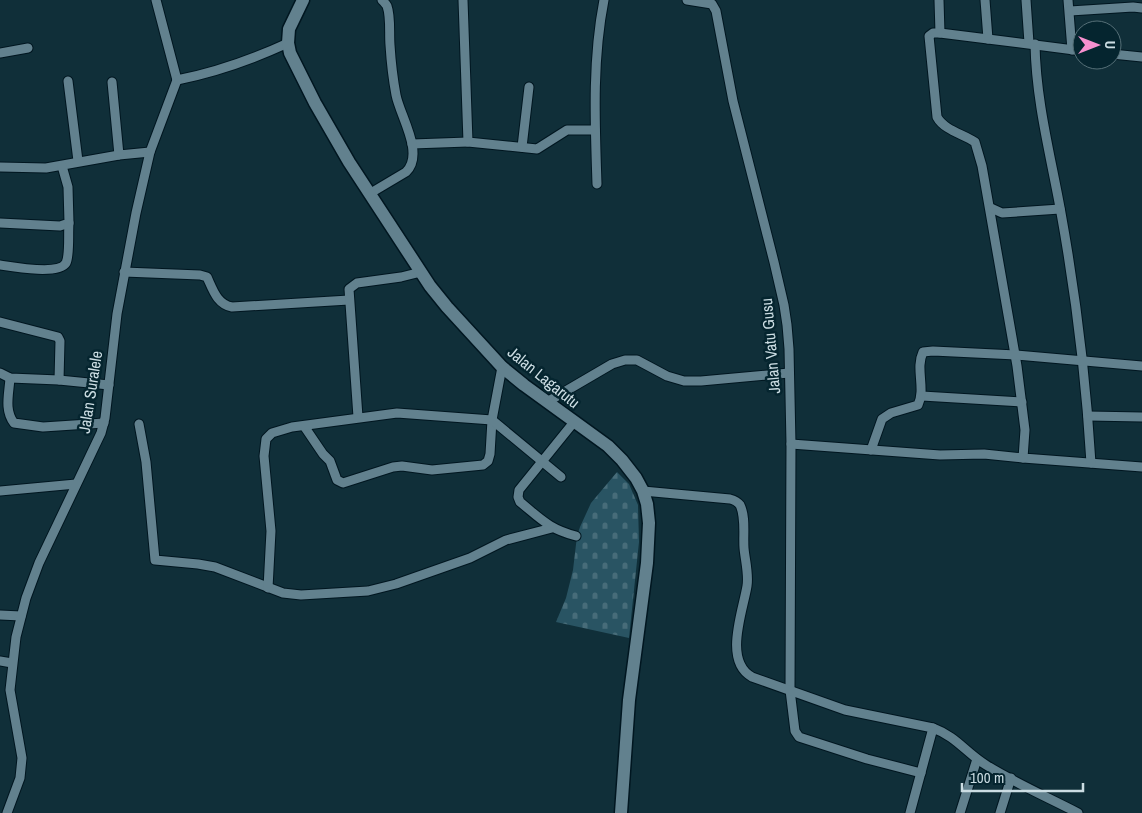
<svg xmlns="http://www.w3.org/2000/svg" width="1142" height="813" font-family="'Archivo Narrow',sans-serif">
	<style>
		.cemetery { fill: url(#cemetery-stones) }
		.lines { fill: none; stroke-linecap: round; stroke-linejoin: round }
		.street-casing { stroke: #001620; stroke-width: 11 }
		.secondary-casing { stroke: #001620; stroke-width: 15 }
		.street { stroke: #62818e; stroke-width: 9 }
		.secondary { stroke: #62818e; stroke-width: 12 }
		.labels { text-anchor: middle; stroke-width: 5; stroke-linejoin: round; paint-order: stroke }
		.street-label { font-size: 16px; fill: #ccdde3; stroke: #05252f }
	</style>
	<defs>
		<pattern id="cemetery-stones" width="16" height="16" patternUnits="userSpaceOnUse" patternTransform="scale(1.25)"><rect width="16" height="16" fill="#295463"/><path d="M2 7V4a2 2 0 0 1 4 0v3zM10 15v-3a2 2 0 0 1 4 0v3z" fill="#476c79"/></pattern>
	</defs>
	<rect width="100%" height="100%" fill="#102f39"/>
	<path class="cemetery" d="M 617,472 L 629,484 L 638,505 L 639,542 L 629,638 L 556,622 L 566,598 L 573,570 L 577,536 L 580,527 L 591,503 Z"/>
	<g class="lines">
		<defs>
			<g id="street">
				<path d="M 156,0 L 177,80"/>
				<path d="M 463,0 L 468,142 L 537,149 L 567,130 L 595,130"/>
				<path d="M 687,0 L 712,4 L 716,11 L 733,101 L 774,262 L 784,305 L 787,325 L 789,349 L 791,444 L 790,690 L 795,731 L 799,737 L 867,759 L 921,773"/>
				<path d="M 939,0 L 940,33"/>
				<path d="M 985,0 L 988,39 L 1082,51"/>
				<path d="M 1026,0 L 1029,43"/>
				<path d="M 1068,0 L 1072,50"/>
				<path d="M 1070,11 L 1133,7 L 1142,8"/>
				<path d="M 988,39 L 940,33 L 933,33 L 929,36 L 937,117 C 944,130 963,134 975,142 L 982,166 L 1017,366 L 1025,430 L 1023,458 L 1142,467"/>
				<path d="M 1035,44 C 1036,102 1051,157 1061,213 C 1076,296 1086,379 1091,463"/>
				<path d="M 0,53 L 28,48"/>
				<path d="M 1112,54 L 1142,57"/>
				<path d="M 177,80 C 217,72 251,60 288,43"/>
				<path d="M 68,81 L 78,161"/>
				<path d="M 112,82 L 119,155"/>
				<path d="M 412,144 L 468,142"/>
				<path d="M 522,147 L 529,87"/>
				<path d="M 0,167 L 46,168 L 119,155 L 150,152"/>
				<path d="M 597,184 C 595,123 592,61 604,0"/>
				<path d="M 369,194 L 406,172 C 425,154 400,116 396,95 C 393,79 391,61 390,45 C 389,33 391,17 387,6 C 386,4 383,1 382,0"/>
				<path d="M 991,208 L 1002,213 L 1060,209"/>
				<path d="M 0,223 L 60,226 L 69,223 L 68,187 L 62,166"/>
				<path d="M 0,265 C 13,267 59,275 66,263 C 70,255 68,234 69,223"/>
				<path d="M 124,272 L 200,275 L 207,277 C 213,290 217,304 232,307 L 349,300"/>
				<path d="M 0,322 L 58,337 L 60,341 L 59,380"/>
				<path d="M 0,373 L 10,378 L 59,380 L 109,385"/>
				<path d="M 10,378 C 9,394 4,410 14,423 L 43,427 L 104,423"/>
				<path d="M 922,396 L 1022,402"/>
				<path d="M 547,402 L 612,364 L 625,360 L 637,360 L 667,376 L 684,381 L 701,381 L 789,373"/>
				<path d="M 1088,416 L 1142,417"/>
				<path d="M 358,417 L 349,289 L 357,283 L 401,277 L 421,272"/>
				<path d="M 574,422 L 519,490 L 518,497 L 520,502 C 541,519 549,529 576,536"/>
				<path d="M 139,424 L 146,462 L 155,560 L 198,564 L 215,567 L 283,593 L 301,595 L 368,591 L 396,584 L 470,558 L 506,540 L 552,528"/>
				<path d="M 304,426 L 323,454 L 330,461 L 337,480 L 343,483 L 393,467 L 402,466 L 432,470 L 483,465 L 488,461 L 490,454 L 492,420 L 502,367"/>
				<path d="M 791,444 L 940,455 L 984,454 L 1023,458"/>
				<path d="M 871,450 L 882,419 L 891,413 L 918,405 C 926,388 915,369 923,352 L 933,351 L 1016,355 L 1142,366"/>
				<path d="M 0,491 L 76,484"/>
				<path d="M 643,491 L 730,499 C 734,500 737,501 740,505 C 746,517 743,535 744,548 C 745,560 749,574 747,586 C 743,611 723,661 752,677 L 845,710 L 933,728 C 957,737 965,752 986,765 C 1015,783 1047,797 1078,813"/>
				<path d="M 268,588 L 271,531 L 264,456 L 266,439 L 272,433 L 292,427 L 397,413 L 492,420 L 561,477"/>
				<path d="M 0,615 L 21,616"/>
				<path d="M 0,661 L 12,663"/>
				<path d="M 7,813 L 20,778 L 22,758 L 10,690 L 16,637 L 26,598 L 39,563 L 101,433 L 105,418 L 117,314 L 136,213 L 150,152 L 177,80"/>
				<path d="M 910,813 L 933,728"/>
				<path d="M 960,813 L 977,759"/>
				<path d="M 1000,813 L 1011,778"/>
			</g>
			<path id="secondary" d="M 303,0 L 289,29 L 288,43 L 290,53 L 315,103 L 349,162 L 430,286 L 447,307 L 502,367 L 524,385 L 608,446 L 622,460 L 636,478 L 643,491 L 647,504 L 649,523 L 647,563 L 629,700 L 621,813"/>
		</defs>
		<use href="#street" class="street-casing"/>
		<use href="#secondary" class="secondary-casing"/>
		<use href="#street" class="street"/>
		<use href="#secondary" class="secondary"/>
	</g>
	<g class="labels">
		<g class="street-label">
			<text transform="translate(770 346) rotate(-95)" y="6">Jalan Vatu Gusu</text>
			<text transform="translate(544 377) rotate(39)" y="6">Jalan Lagarutu</text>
			<text transform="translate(90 392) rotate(-81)" y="6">Jalan Suralele</text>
		</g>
	</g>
	<g transform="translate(1097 45) rotate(90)"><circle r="24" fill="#05252f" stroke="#556f77"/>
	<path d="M0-4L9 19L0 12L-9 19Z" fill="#f790cf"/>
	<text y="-8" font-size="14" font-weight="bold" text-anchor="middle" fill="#ccdde3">U</text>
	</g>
	<path d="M962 783v8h121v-8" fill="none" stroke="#ccdde3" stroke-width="2.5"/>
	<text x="970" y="783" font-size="15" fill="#ccdde3" stroke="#05252f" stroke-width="4" paint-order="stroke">100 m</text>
</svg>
